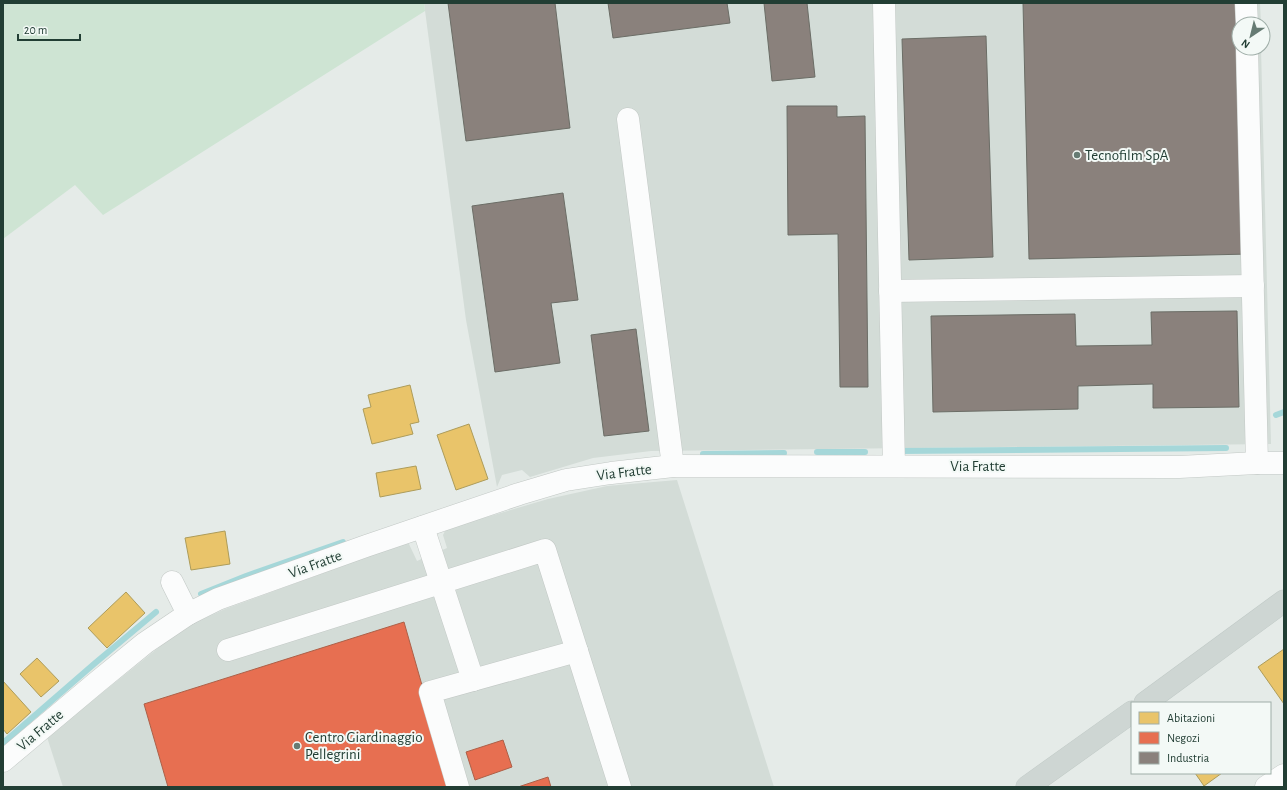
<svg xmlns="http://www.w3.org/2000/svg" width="1287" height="790" font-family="'Alegreya Sans',sans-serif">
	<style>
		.built { fill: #d3dcd7 }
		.green { fill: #cee4d3 }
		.homes { fill: #e9c46a; stroke: #ad9c5a }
		.shops { fill: #e76f51; stroke: #ac6048 }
		.industry { fill: #8a817c; stroke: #6b6d66 }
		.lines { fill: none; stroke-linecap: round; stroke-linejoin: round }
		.stream { stroke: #a5d7d9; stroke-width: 6 }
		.minor-casing { stroke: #c2c8c5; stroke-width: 23 }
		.major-casing { stroke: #c1cac7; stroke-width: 23 }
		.minor { stroke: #fbfcfc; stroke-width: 22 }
		.major { stroke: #ced6d3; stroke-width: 22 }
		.poi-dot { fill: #667b73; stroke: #f3f9f6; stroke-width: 1.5 }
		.labels { text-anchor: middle; stroke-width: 4; stroke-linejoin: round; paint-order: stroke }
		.poi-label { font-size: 15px; fill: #223e34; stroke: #f3f9f6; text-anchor: start }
		.street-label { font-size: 15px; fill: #223e34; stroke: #f3f9f6 }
	</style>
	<rect width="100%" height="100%" fill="#e5ebe8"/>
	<g class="built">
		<path d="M 424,3 L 1260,3 L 1261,24 L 1239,24 L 1239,48 L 1261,48 L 1271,444 L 651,451 L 593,458 L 530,477 L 522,470 L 502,475 L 497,487 L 466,320 Z"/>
		<path d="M 677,480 L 774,787 L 63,787 L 47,737 L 183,628 L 225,609 L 408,542 L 417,561 L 447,548 L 443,535 L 446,529 L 548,499 L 607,486 Z"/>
	</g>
	<path class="green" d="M 3,3 L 424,3 L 425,11 L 103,215 L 75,185 L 3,239 Z"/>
	<g class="homes">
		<path d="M 410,385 L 419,422 L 410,424 L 413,434 L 372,444 L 363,409 L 371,407 L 368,395 Z"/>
		<path d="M 469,424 L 488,479 L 456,490 L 437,435 Z"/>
		<path d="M 416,466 L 421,489 L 380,497 L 376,473 Z"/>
		<path d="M 225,531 L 230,564 L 191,570 L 185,538 Z"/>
		<path d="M 126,592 L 145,613 L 107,648 L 88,628 Z"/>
		<path d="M 1284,649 L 1284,704 L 1258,667 Z"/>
		<path d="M 37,658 L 59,681 L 41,697 L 20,674 Z"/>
		<path d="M 3,681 L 31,712 L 7,734 L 3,729 Z"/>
		<path d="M 1195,773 L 1222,773 L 1204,786 Z"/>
	</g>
	<g class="shops">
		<path d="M 404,622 L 451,787 L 168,787 L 144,704 Z"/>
		<path d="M 503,740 L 512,767 L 475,780 L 466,752 Z"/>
		<path d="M 548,777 L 551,787 L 518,787 Z"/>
	</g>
	<g class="industry">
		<path d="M 448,3 L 555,3 L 570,128 L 466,141 Z"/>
		<path d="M 608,3 L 727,3 L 730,23 L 613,38 Z"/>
		<path d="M 764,3 L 807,3 L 815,77 L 772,81 Z"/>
		<path d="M 1023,3 L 1244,3 L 1239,24 L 1239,48 L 1250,254 L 1029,259 Z"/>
		<path d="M 986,36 L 993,257 L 909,260 L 902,39 Z"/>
		<path d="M 787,106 L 837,106 L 837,117 L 865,116 L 868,387 L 840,387 L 838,234 L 788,235 Z"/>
		<path d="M 563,193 L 578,300 L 551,303 L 560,363 L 495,372 L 472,206 Z"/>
		<path d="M 1237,311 L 1239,407 L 1153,408 L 1153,384 L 1078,386 L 1078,409 L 933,412 L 931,316 L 1075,314 L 1076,346 L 1152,345 L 1151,312 Z"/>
		<path d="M 636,329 L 649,431 L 604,436 L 591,335 Z"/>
	</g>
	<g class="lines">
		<g class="stream">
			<path d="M 1276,415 L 1284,412"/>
			<path d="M 899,451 L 1226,448"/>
			<path d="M 817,452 L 865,452"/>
			<path d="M 703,454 L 784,453"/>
			<path d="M 201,594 L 246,576 L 343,542"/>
			<path d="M 3,743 L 94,664 L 156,612"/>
		</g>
		<defs>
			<g id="minor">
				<path d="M 884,3 L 894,466"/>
				<path d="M 1246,3 L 1247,24"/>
				<path d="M 1247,48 L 1257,463"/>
				<path d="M 628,119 L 673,466"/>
				<path d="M 890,291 L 1253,286"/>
				<path d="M 423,527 L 473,680"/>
				<path d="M 172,582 L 188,614"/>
				<path d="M 228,650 L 545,550 L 620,787"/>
				<path d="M 3,761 L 96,683 L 145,643 L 188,614 L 218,599 L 366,546 L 519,494 L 566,480 L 611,473 L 673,466 L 1179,467 L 1257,463 L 1284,463"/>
				<path d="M 458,787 L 430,692 L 577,651"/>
				<path d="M 1266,787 L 1284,775"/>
			</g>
			<g id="major">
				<path d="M 1145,703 L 1284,601"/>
				<path d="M 1027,787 L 1132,712"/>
			</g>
		</defs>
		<use href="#minor" class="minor-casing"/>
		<use href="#major" class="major-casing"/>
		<use href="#minor" class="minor"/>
		<use href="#major" class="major"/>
	</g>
	<g class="poi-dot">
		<circle cx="1077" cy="155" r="4"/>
		<circle cx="297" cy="746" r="4"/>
	</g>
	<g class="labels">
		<g class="poi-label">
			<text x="1085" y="160">Tecnofilm SpA</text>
			<text x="305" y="742">Centro Giardinaggio<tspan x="305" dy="17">Pellegrini</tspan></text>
		</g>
		<g class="street-label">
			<text x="978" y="471">Via Fratte</text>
			<text transform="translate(624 472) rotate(-7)" y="5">Via Fratte</text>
			<text transform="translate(315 564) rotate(-20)" y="5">Via Fratte</text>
			<text transform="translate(40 730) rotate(-40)" y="5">Via Fratte</text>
		</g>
	</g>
	<rect width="1287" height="790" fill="none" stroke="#223e34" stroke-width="8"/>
	<rect x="1131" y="702" width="140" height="72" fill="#f3f9f6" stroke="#9faea8"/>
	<rect x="1139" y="712" width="20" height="12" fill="#e9c46a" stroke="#9faea8"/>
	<text x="1167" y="722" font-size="12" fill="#223e34">Abitazioni</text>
	<rect x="1139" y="732" width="20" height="12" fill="#e76f51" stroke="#9faea8"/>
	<text x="1167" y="742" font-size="12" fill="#223e34">Negozi</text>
	<rect x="1139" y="752" width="20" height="12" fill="#8a817c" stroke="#9faea8"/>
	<text x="1167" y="762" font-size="12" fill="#223e34">Industria</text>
	<g transform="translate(1251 36) rotate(215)"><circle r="19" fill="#f3f9f6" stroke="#9faea8"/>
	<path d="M0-3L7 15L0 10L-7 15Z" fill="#667b73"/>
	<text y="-6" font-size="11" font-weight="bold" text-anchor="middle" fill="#223e34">N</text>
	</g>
	<path d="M18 34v6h62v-6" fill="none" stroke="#223e34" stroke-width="2"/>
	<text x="24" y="34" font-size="12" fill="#223e34" stroke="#f3f9f6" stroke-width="3" paint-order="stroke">20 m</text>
</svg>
